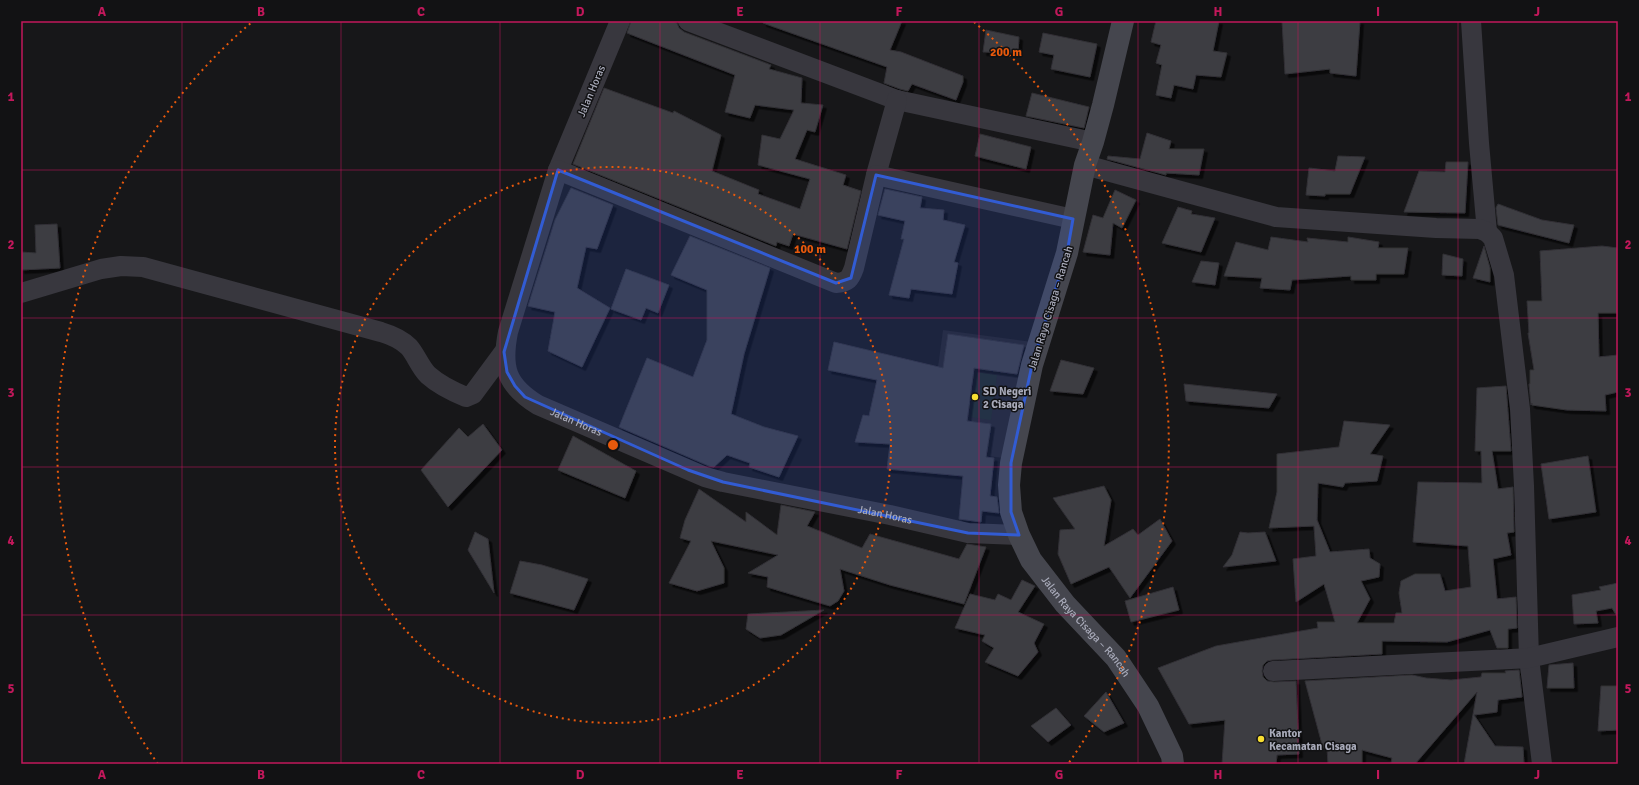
<svg xmlns="http://www.w3.org/2000/svg" width="1639" height="785" font-family="Signika,sans-serif">
	<style>
		.built { fill: #232226 }
		.pitch { fill: #202923 }
		.building { fill: #3e3e43; stroke: #313035; filter: url(#shadow) }
		.lines { fill: none; stroke-linecap: round; stroke-linejoin: round }
		.street { stroke: #38373e; stroke-width: 20 }
		.secondary { stroke: #45464e; stroke-width: 22 }
		.marked { fill: #325cd3; fill-opacity: 0.2; stroke: #325cd3; stroke-width: 3; stroke-linejoin: round }
		.grid { fill: none; stroke: #c2185b; stroke-width: 1; stroke-opacity: 0.55 }
		.ring { fill: none; stroke: #e8590c; stroke-width: 2; stroke-dasharray: 2 4 }
		.poi-dot { fill: #f7dd31; stroke: #121214; stroke-width: 1.5 }
		.labels { text-anchor: middle; stroke-width: 3; stroke-linejoin: round; paint-order: stroke }
		.street-label { font-size: 11px; fill: #a8aab9; stroke: #121214 }
		.poi-label { font-size: 11px; font-weight: bold; fill: #a8aab9; stroke: #121214; text-anchor: start }
		.centre { fill: #e8590c; stroke: #121214; stroke-width: 2 }
		.ring-label { font-size: 12px; text-anchor: middle; font-weight: bold; fill: #e8590c; stroke: #121214; stroke-width: 3; stroke-linejoin: round; paint-order: stroke }
		.neatline { fill: none; stroke: #c2185b; stroke-width: 1.5 }
		.grid-label { font-size: 13px; text-anchor: middle; font-weight: bold; fill: #c2185b }
	</style>
	<defs>
		<filter id="shadow"><feDropShadow dx="3.5" dy="3.5" stdDeviation="0" flood-color="#0009"/></filter>
	</defs>
	<rect width="100%" height="100%" fill="#171719"/>
	<path class="built" d="M 943,330 L 1032,342 L 1003,458 L 927,448 Z"/>
	<path class="pitch" d="M 976,372 L 997,375 L 991,420 L 970,417 Z"/>
	<g class="building">
		<path d="M 631,21 L 672,21 L 677,23 L 679,28 L 684,32 L 771,65 L 769,69 L 802,78 L 801,103 L 823,105 L 815,132 L 807,130 L 795,159 L 846,175 L 843,185 L 861,191 L 847,249 L 793,234 L 789,246 L 777,242 L 776,246 L 573,164 L 604,88 L 673,113 L 674,111 L 721,135 L 712,171 L 759,190 L 758,194 L 800,209 L 810,179 L 758,165 L 762,135 L 780,139 L 794,110 L 755,105 L 750,118 L 725,112 L 735,75 L 627,33 Z"/>
		<path d="M 763,21 L 902,21 L 890,50 L 901,52 L 963,76 L 963,82 L 956,100 L 912,84 L 908,91 L 900,89 L 884,83 L 887,67 L 763,23 Z"/>
		<path d="M 1156,21 L 1219,21 L 1213,51 L 1227,53 L 1221,77 L 1196,75 L 1193,89 L 1174,85 L 1171,98 L 1156,95 L 1162,65 L 1156,63 L 1161,45 L 1151,42 Z"/>
		<path d="M 1282,21 L 1360,21 L 1356,76 L 1330,73 L 1330,69 L 1285,74 Z"/>
		<path d="M 986,30 L 1019,37 L 1018,53 L 983,52 Z"/>
		<path d="M 1043,33 L 1097,44 L 1090,77 L 1051,69 L 1054,55 L 1039,52 Z"/>
		<path d="M 1032,93 L 1089,107 L 1084,128 L 1026,116 Z"/>
		<path d="M 1147,133 L 1171,141 L 1169,149 L 1204,149 L 1199,175 L 1166,173 L 1166,175 L 1107,159 L 1108,156 L 1140,159 Z"/>
		<path d="M 980,134 L 1031,147 L 1026,169 L 975,156 Z"/>
		<path d="M 1338,156 L 1365,157 L 1350,194 L 1325,194 L 1325,196 L 1306,195 L 1309,168 L 1335,171 Z"/>
		<path d="M 1446,162 L 1468,162 L 1465,213 L 1404,212 L 1419,171 L 1445,172 Z"/>
		<path d="M 571,188 L 613,205 L 597,249 L 586,247 L 577,288 L 610,308 L 582,367 L 548,351 L 555,312 L 528,306 L 555,220 Z"/>
		<path d="M 885,189 L 922,197 L 920,208 L 944,210 L 943,220 L 965,225 L 954,262 L 958,263 L 952,294 L 911,289 L 909,298 L 889,295 L 904,239 L 901,239 L 905,221 L 878,215 Z"/>
		<path d="M 1115,190 L 1136,200 L 1122,228 L 1113,223 L 1110,255 L 1083,252 L 1093,215 L 1103,218 Z"/>
		<path d="M 1498,204 L 1542,220 L 1574,225 L 1569,243 L 1498,225 L 1496,208 Z"/>
		<path d="M 1178,207 L 1192,211 L 1191,214 L 1215,218 L 1201,252 L 1162,243 Z"/>
		<path d="M 57,224 L 60,268 L 21,270 L 21,252 L 36,253 L 35,225 Z"/>
		<path d="M 690,236 L 770,268 L 744,354 L 731,414 L 764,427 L 798,436 L 779,477 L 749,467 L 750,463 L 727,455 L 714,467 L 709,466 L 619,427 L 647,358 L 693,377 L 707,340 L 707,290 L 671,275 Z"/>
		<path d="M 1271,237 L 1308,242 L 1307,238 L 1348,242 L 1348,237 L 1379,242 L 1378,248 L 1408,248 L 1404,274 L 1376,274 L 1376,280 L 1351,280 L 1351,276 L 1292,280 L 1290,290 L 1260,288 L 1262,278 L 1224,276 L 1236,242 L 1268,250 Z"/>
		<path d="M 1484,246 L 1490,268 L 1490,282 L 1473,278 Z"/>
		<path d="M 1602,246 L 1618,248 L 1617,313 L 1598,313 L 1599,357 L 1618,355 L 1618,392 L 1605,395 L 1606,411 L 1567,410 L 1532,405 L 1532,403 L 1531,405 L 1529,384 L 1530,384 L 1530,370 L 1534,370 L 1528,333 L 1529,333 L 1527,301 L 1542,301 L 1540,251 Z"/>
		<path d="M 1443,254 L 1463,259 L 1462,276 L 1442,275 Z"/>
		<path d="M 1201,261 L 1219,263 L 1215,285 L 1192,282 Z"/>
		<path d="M 626,269 L 669,285 L 658,313 L 646,308 L 641,320 L 611,309 Z"/>
		<path d="M 948,334 L 1024,345 L 1017,374 L 974,368 L 967,421 L 991,424 L 986,457 L 994,458 L 990,496 L 997,497 L 999,513 L 982,511 L 981,522 L 959,519 L 963,476 L 887,469 L 890,444 L 855,442 L 863,415 L 869,416 L 877,380 L 828,370 L 834,342 L 943,368 Z"/>
		<path d="M 1061,360 L 1094,368 L 1083,394 L 1050,391 Z"/>
		<path d="M 1184,384 L 1277,394 L 1269,408 L 1186,401 Z"/>
		<path d="M 1506,386 L 1511,451 L 1492,451 L 1498,489 L 1513,487 L 1514,530 L 1514,532 L 1507,533 L 1511,555 L 1493,559 L 1497,599 L 1516,597 L 1517,628 L 1508,629 L 1508,648 L 1497,648 L 1490,630 L 1447,642 L 1382,641 L 1382,654 L 1272,660 L 1267,661 L 1263,665 L 1262,671 L 1263,677 L 1267,681 L 1274,682 L 1296,681 L 1299,754 L 1277,755 L 1276,764 L 1222,764 L 1225,720 L 1189,724 L 1158,668 L 1216,646 L 1318,628 L 1317,622 L 1335,622 L 1324,584 L 1296,602 L 1293,559 L 1316,556 L 1314,526 L 1269,528 L 1277,492 L 1277,454 L 1339,447 L 1344,421 L 1390,425 L 1370,454 L 1383,456 L 1377,481 L 1345,483 L 1343,487 L 1318,483 L 1317,520 L 1330,552 L 1369,549 L 1370,558 L 1380,564 L 1379,577 L 1361,581 L 1370,599 L 1357,623 L 1394,623 L 1396,613 L 1402,613 L 1399,593 L 1401,581 L 1415,574 L 1440,574 L 1445,591 L 1471,587 L 1468,546 L 1413,542 L 1418,482 L 1482,483 L 1481,451 L 1475,451 L 1477,388 Z"/>
		<path d="M 483,424 L 502,450 L 448,507 L 421,470 L 459,428 L 468,437 Z"/>
		<path d="M 573,436 L 636,471 L 625,498 L 558,470 Z"/>
		<path d="M 1588,456 L 1596,512 L 1549,519 L 1541,464 Z"/>
		<path d="M 1104,486 L 1111,500 L 1104,546 L 1133,529 L 1138,535 L 1160,519 L 1172,541 L 1130,598 L 1109,567 L 1071,584 L 1058,554 L 1060,530 L 1075,529 L 1053,498 Z"/>
		<path d="M 699,489 L 746,522 L 746,512 L 777,535 L 781,505 L 815,512 L 807,526 L 862,548 L 870,534 L 959,559 L 967,544 L 986,547 L 964,604 L 890,585 L 840,569 L 844,591 L 838,601 L 830,606 L 767,587 L 768,577 L 748,573 L 778,555 L 711,541 L 724,568 L 724,583 L 697,591 L 669,583 L 691,541 L 680,538 L 685,520 Z"/>
		<path d="M 475,532 L 488,539 L 494,593 L 468,550 Z"/>
		<path d="M 1240,532 L 1248,533 L 1265,532 L 1276,561 L 1223,567 L 1232,555 Z"/>
		<path d="M 520,561 L 542,565 L 588,579 L 574,610 L 510,593 Z"/>
		<path d="M 1022,580 L 1035,586 L 1018,612 L 1044,624 L 1034,643 L 1038,652 L 1018,676 L 985,662 L 994,648 L 982,641 L 985,635 L 955,628 L 970,594 L 995,600 L 998,594 L 1011,600 Z"/>
		<path d="M 1618,583 L 1618,618 L 1612,608 L 1596,611 L 1598,623 L 1574,624 L 1572,595 L 1601,590 L 1599,587 Z"/>
		<path d="M 1173,587 L 1179,610 L 1131,622 L 1125,601 Z"/>
		<path d="M 824,610 L 781,635 L 760,638 L 746,629 L 748,614 Z"/>
		<path d="M 1573,663 L 1574,688 L 1547,688 L 1549,665 Z"/>
		<path d="M 1519,670 L 1522,697 L 1498,700 L 1497,712 L 1474,715 L 1495,746 L 1523,747 L 1524,764 L 1464,764 L 1477,692 L 1415,764 L 1391,764 L 1392,758 L 1362,750 L 1362,764 L 1328,764 L 1327,748 L 1323,748 L 1305,681 L 1412,675 L 1426,678 L 1451,680 L 1481,677 L 1482,673 L 1506,673 L 1505,671 Z"/>
		<path d="M 1601,686 L 1618,686 L 1618,730 L 1598,731 Z"/>
		<path d="M 1106,692 L 1124,723 L 1104,732 L 1084,716 Z"/>
		<path d="M 1056,708 L 1071,725 L 1048,742 L 1031,726 Z"/>
	</g>
	<g class="lines">
		<g class="street">
			<path id="s1" d="M 620,21 L 558,170 L 508,332 C 501,368 506,385 538,405 L 705,477 L 723,482 L 890,515 L 968,533 L 1019,535"/>
			<path d="M 688,21 L 897,100 L 1093,142"/>
			<path d="M 1471,21 L 1479,143 L 1487,232"/>
			<path d="M 1085,165 L 1276,217 L 1436,228 L 1480,229 L 1487,232 L 1493,238 L 1504,275 L 1520,409 L 1524,486 L 1529,658 L 1542,764"/>
			<path d="M 558,170 L 836,283 C 848,282 850,279 854,268 L 876,175 L 897,100"/>
			<path d="M 876,175 L 1073,219"/>
			<path d="M 21,293 L 101,269 L 121,266 L 143,267 L 381,332 C 391,335 401,339 409,347 C 416,355 420,367 428,375 C 438,384 454,392 466,397 L 473,394 L 504,352"/>
			<path d="M 1273,671 L 1529,658 L 1618,637"/>
		</g>
		<path class="secondary" id="s2" d="M 1123,21 L 1103,105 L 1093,142 L 1085,165 L 1067,253 L 1032,365 L 1011,463 L 1009,485 L 1011,512 L 1019,535 L 1031,560 L 1065,604 L 1116,658 L 1148,706 L 1172,756 L 1173,764"/>
	</g>
	<path class="marked" d="M 558,170 L 836,283 L 851,278 L 876,175 L 1073,219 L 1067,253 L 1032,365 L 1011,463 L 1011,512 L 1019,535 L 968,533 L 723,482 L 688,470 L 525,397 L 515,386 L 507,372 L 504,352 Z"/>
	<path class="grid" d="M 182,21 L 182,764M 341,21 L 341,764M 500,21 L 500,764M 660,21 L 660,764M 820,21 L 820,764M 979,21 L 979,764M 1138,21 L 1138,764M 1298,21 L 1298,764M 1458,21 L 1458,764M 21,170 L 1618,170M 21,318 L 1618,318M 21,467 L 1618,467M 21,615 L 1618,615"/>
	<g class="ring">
		<circle cx="613" cy="445" r="278"/>
		<path d="M158 764A556 556 0 0 1 252 22M974 22A556 556 0 0 1 1068 764"/>
	</g>
	<g class="poi-dot">
		<circle cx="975" cy="397" r="4"/>
		<circle cx="1261" cy="739" r="4"/>
	</g>
	<g class="labels">
		<g class="street-label">
			<text transform="translate(591 91) rotate(-67)" y="4">Jalan Horas</text>
			<text transform="translate(1050 308) rotate(-73)" y="4">Jalan Raya Cisaga – Rancah</text>
			<text dy="4" stroke="none"><textPath href="#s1" startOffset="459">Jalan Horas</textPath></text>
			<text dy="4" stroke="none"><textPath href="#s1" startOffset="783">Jalan Horas</textPath></text>
			<text dy="4" stroke="none"><textPath href="#s2" startOffset="644">Jalan Raya Cisaga – Rancah</textPath></text>
		</g>
		<g class="poi-label">
			<text x="983" y="395">SD Negeri<tspan x="983" dy="13">2 Cisaga</tspan></text>
			<text x="1269" y="737">Kantor<tspan x="1269" dy="13">Kecamatan Cisaga</tspan></text>
		</g>
	</g>
	<circle cx="613" cy="445" r="6" class="centre"/>
	<g class="ring-label">
		<text x="1006" y="56">200 m</text>
		<text x="810" y="253">100 m</text>
	</g>
	<rect width="1639" height="785" fill="none" stroke="#121214" stroke-width="44"/>
	<rect x="22" y="22" width="1595" height="741" class="neatline"/>
	<g class="grid-label">
		<text x="102" y="16">A</text>
		<text x="261" y="16">B</text>
		<text x="421" y="16">C</text>
		<text x="580" y="16">D</text>
		<text x="740" y="16">E</text>
		<text x="899" y="16">F</text>
		<text x="1059" y="16">G</text>
		<text x="1218" y="16">H</text>
		<text x="1378" y="16">I</text>
		<text x="1537" y="16">J</text>
		<text x="11" y="101">1</text>
		<text x="1628" y="101">1</text>
		<text x="11" y="249">2</text>
		<text x="1628" y="249">2</text>
		<text x="11" y="397">3</text>
		<text x="1628" y="397">3</text>
		<text x="11" y="545">4</text>
		<text x="1628" y="545">4</text>
		<text x="11" y="693">5</text>
		<text x="1628" y="693">5</text>
		<text x="102" y="779">A</text>
		<text x="261" y="779">B</text>
		<text x="421" y="779">C</text>
		<text x="580" y="779">D</text>
		<text x="740" y="779">E</text>
		<text x="899" y="779">F</text>
		<text x="1059" y="779">G</text>
		<text x="1218" y="779">H</text>
		<text x="1378" y="779">I</text>
		<text x="1537" y="779">J</text>
	</g>
</svg>
